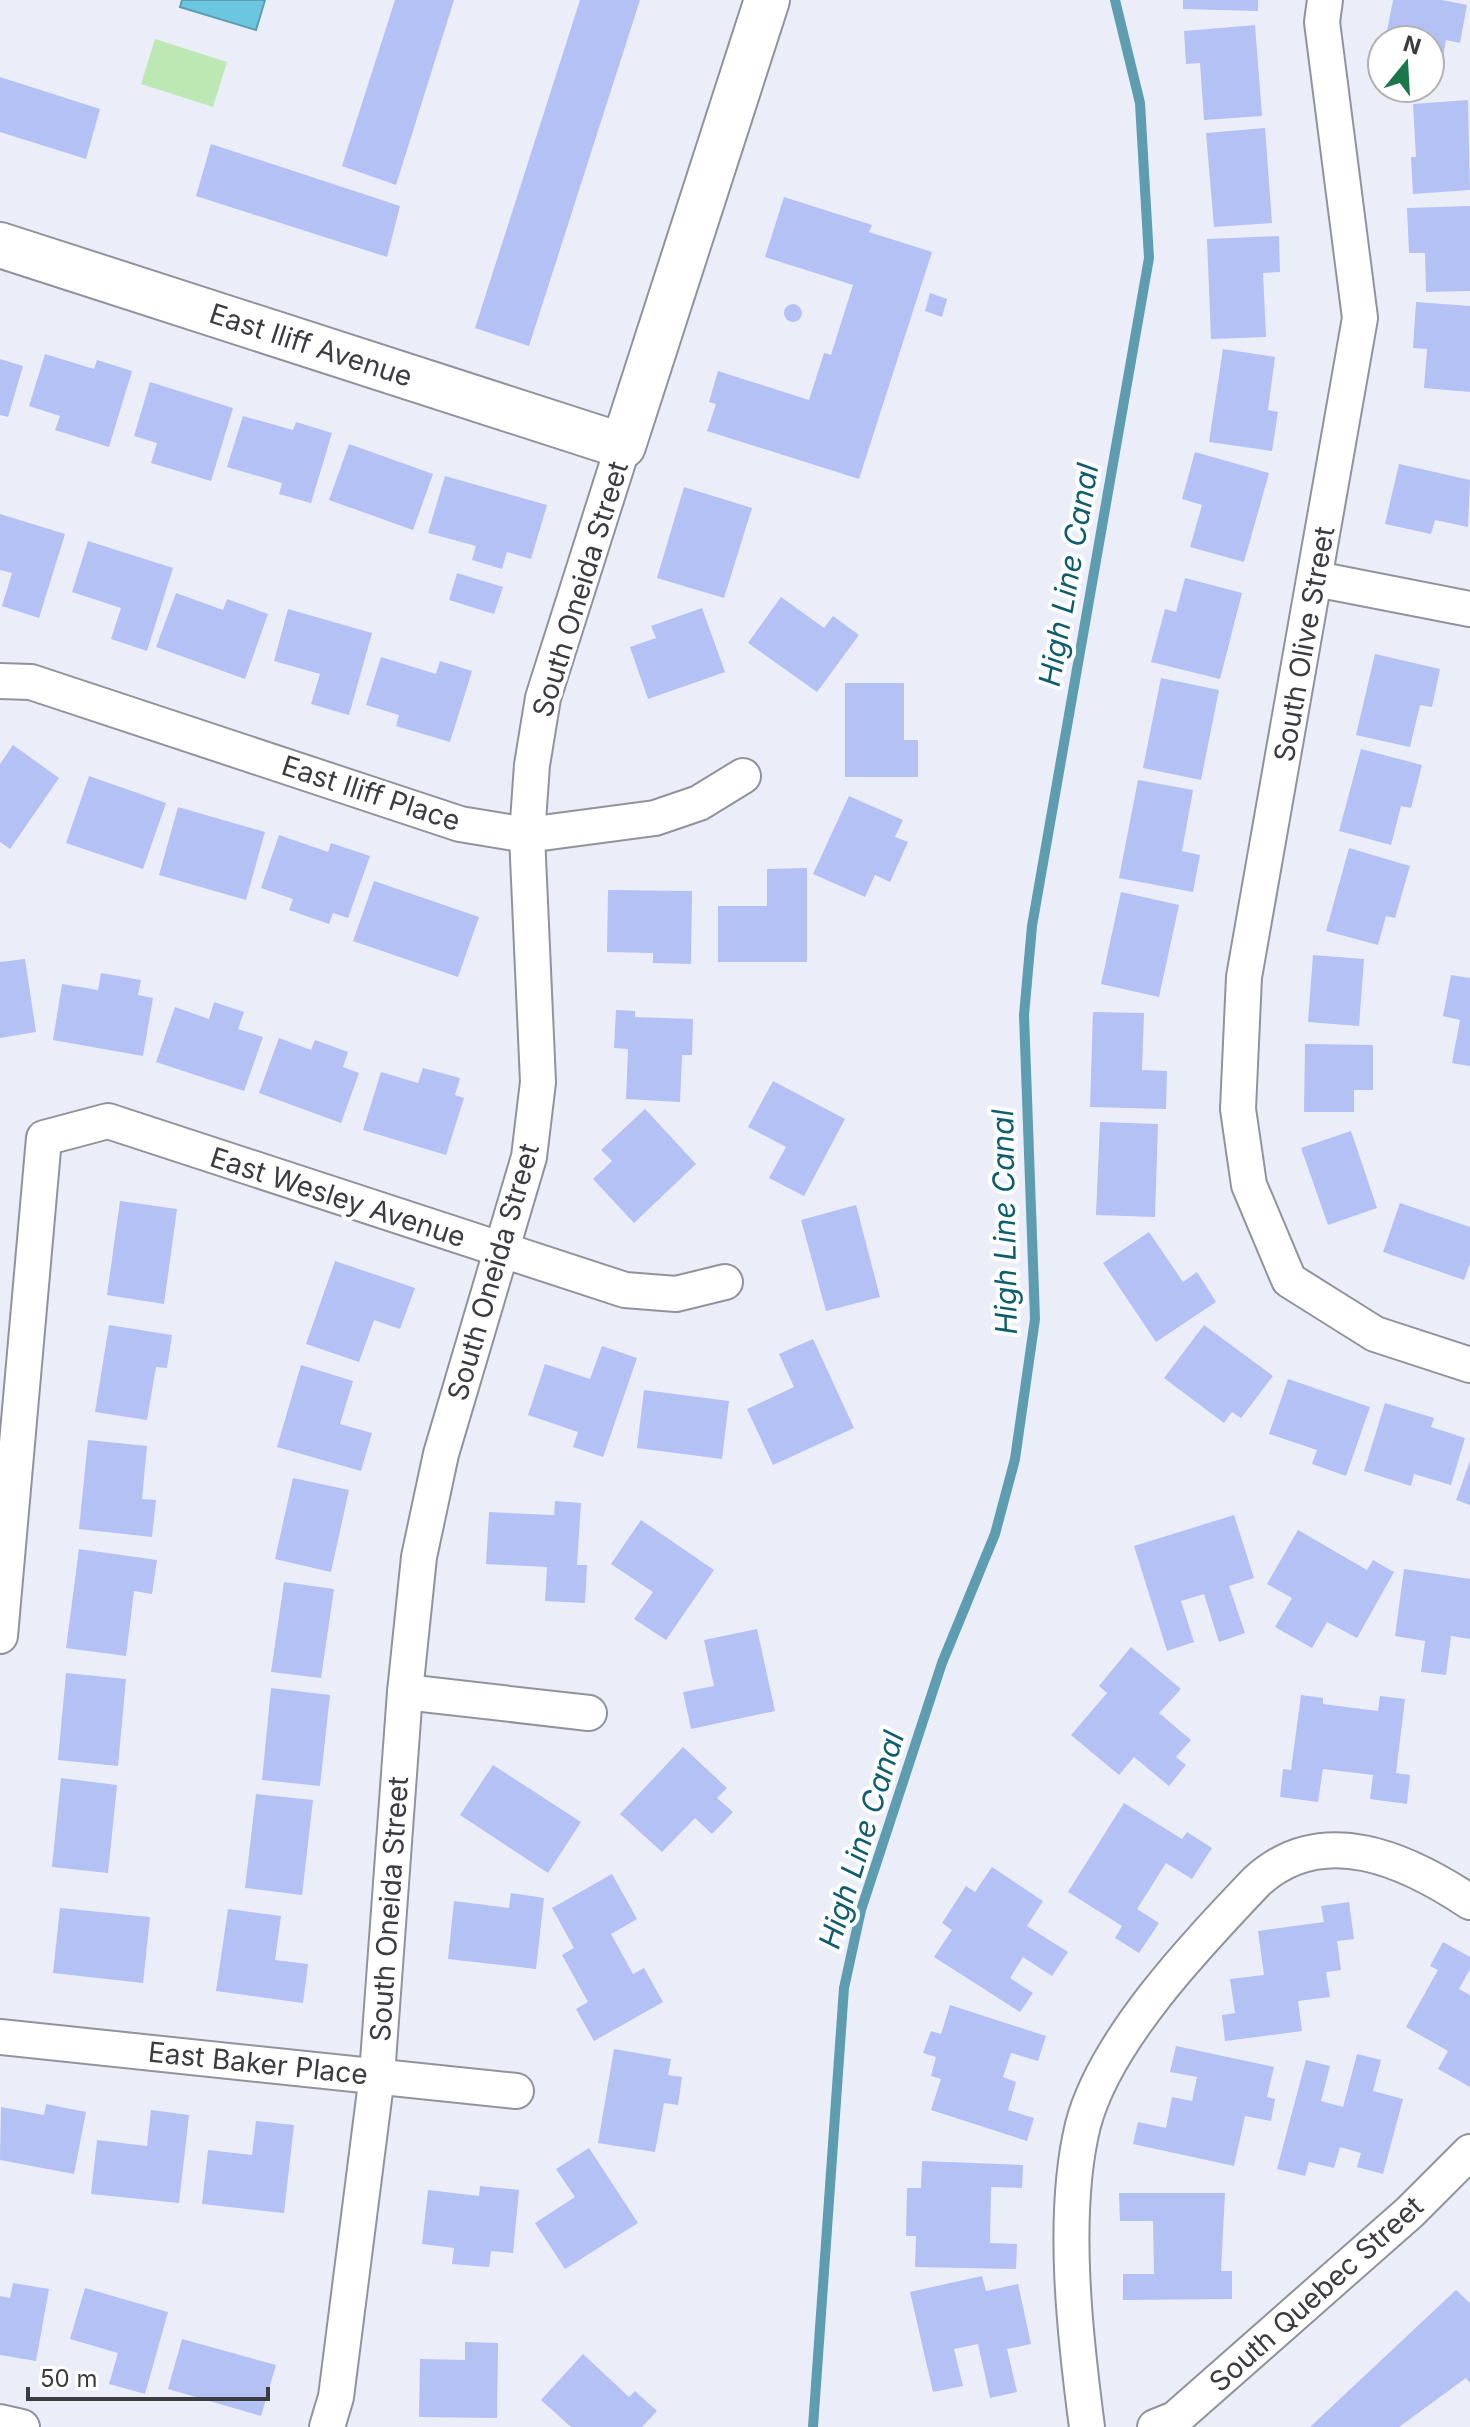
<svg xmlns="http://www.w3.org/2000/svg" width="1470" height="2427" font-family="Inter,sans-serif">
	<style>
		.green { fill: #bce8b4 }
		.water { fill: #6bc7df; stroke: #5d9daf; stroke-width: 2 }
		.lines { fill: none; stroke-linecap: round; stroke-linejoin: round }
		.stream { stroke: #5d9daf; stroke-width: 10 }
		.building { fill: #b3c1f5 }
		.minor-casing { stroke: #90939c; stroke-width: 38 }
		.tertiary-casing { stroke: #90939c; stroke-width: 48 }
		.minor { stroke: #fff; stroke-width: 34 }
		.tertiary { stroke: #fff; stroke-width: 44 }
		.labels { text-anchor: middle; stroke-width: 8; stroke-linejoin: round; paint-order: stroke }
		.street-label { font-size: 28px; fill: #3b3c40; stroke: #fff }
		.water-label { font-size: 30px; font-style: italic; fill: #0d5d6d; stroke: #fff }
	</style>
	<rect width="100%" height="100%" fill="#ebeef8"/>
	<path class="green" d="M 155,39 L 227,62 L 213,107 L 141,84 Z"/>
	<path class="water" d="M 182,0 L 265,0 L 256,30 L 180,7 Z"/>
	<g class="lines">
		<path class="stream" d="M 813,2427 L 844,1988 L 861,1910 L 942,1663 L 995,1534 L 1015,1459 L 1035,1319 L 1024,1015 L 1032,926 L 1149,258 L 1140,103 L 1115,0"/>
	</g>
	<g class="building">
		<path d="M 395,0 L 454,0 L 396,185 L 342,166 Z"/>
		<path d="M 580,0 L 640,0 L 529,346 L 475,328 Z"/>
		<path d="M 1183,0 L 1258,0 L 1258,11 L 1183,9 Z"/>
		<path d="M 1393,0 L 1442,0 L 1467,5 L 1460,43 L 1446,40 L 1438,84 L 1430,83 L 1430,40 L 1386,36 Z"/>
		<path d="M 1255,25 L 1262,116 L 1204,120 L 1200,63 L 1186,64 L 1184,31 Z"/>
		<path d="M 0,77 L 100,109 L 86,159 L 0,132 Z"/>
		<path d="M 1468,100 L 1470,190 L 1413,194 L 1411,157 L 1416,157 L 1413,104 Z"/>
		<path d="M 1265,128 L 1272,223 L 1214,227 L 1206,133 Z"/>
		<path d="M 211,144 L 400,206 L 387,257 L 196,196 Z"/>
		<path d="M 784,197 L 872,225 L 869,232 L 932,252 L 859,479 L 707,431 L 716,404 L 709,402 L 718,371 L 809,400 L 824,353 L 831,355 L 853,285 L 765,257 Z"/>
		<path d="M 1470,206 L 1470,291 L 1426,292 L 1425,253 L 1409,253 L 1407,208 Z"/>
		<path d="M 1279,236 L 1280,272 L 1263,273 L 1266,337 L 1211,339 L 1207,239 Z"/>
		<path d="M 930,293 L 947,299 L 942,317 L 925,311 Z"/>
		<path d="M 1416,302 L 1470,306 L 1470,392 L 1424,388 L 1427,349 L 1413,348 Z"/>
		<circle cx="793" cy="313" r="9"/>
		<path d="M 1223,349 L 1275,357 L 1268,410 L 1278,412 L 1272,451 L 1209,442 Z"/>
		<path d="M 45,354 L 94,369 L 97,360 L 132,371 L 109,447 L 55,430 L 60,416 L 29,406 Z"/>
		<path d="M 0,359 L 23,366 L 8,417 L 0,415 Z"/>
		<path d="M 150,382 L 233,408 L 211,481 L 151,463 L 157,443 L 134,436 Z"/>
		<path d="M 243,416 L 293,430 L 296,422 L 332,433 L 311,503 L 279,494 L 282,483 L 227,467 Z"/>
		<path d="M 349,444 L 433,474 L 413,530 L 329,500 Z"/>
		<path d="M 1195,452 L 1269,473 L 1244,562 L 1190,547 L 1202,505 L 1182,499 Z"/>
		<path d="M 1399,464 L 1470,480 L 1468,527 L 1435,520 L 1431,534 L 1385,524 Z"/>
		<path d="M 445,476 L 547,505 L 531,559 L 507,552 L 502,569 L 472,560 L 476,546 L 428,533 Z"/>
		<path d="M 684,487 L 752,508 L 724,598 L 657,578 Z"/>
		<path d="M 0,514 L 65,534 L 39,618 L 2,606 L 12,573 L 0,570 Z"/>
		<path d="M 88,541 L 173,568 L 147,651 L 111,639 L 121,608 L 72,592 Z"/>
		<path d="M 457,573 L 503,587 L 494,614 L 449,600 Z"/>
		<path d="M 1185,578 L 1242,593 L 1220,679 L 1151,662 L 1165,609 L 1176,612 Z"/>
		<path d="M 176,593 L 223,610 L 227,599 L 268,614 L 245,679 L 156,647 Z"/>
		<path d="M 781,597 L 824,628 L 833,616 L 859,635 L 817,692 L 748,643 Z"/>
		<path d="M 702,608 L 725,672 L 648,699 L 630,647 L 656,638 L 651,626 Z"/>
		<path d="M 288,609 L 372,633 L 349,715 L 311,704 L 320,674 L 274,661 Z"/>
		<path d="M 1375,654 L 1440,669 L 1432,707 L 1420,705 L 1410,747 L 1356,735 Z"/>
		<path d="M 381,657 L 436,674 L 440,661 L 472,671 L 450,742 L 396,726 L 399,715 L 366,705 Z"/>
		<path d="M 1161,678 L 1219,690 L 1201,780 L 1143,768 Z"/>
		<path d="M 845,683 L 904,683 L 904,740 L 918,740 L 918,777 L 845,777 Z"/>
		<path d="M 13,745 L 59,778 L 10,849 L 0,842 L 0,764 Z"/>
		<path d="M 1361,749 L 1422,765 L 1411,808 L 1401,806 L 1391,845 L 1339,831 Z"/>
		<path d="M 89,776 L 166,803 L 143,869 L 66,843 Z"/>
		<path d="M 1138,780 L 1193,790 L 1182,851 L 1200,855 L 1193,892 L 1119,878 Z"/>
		<path d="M 849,796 L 903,820 L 895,837 L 908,842 L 890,882 L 875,875 L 865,897 L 813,874 Z"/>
		<path d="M 178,807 L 265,832 L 246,900 L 159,875 Z"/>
		<path d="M 279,835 L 328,852 L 331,843 L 370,856 L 348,918 L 333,913 L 329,924 L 289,910 L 293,899 L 261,888 Z"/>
		<path d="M 1349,848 L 1410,866 L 1395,918 L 1386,916 L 1378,945 L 1326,931 Z"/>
		<path d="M 807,868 L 807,962 L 718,962 L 718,906 L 767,906 L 767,869 Z"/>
		<path d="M 374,881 L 479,917 L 458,977 L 353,941 Z"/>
		<path d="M 608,890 L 692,891 L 691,964 L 653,963 L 653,953 L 607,952 Z"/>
		<path d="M 1121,892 L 1179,905 L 1159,997 L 1101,984 Z"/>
		<path d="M 1313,955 L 1364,959 L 1359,1026 L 1308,1022 Z"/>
		<path d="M 25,959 L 36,1032 L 0,1038 L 0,962 Z"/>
		<path d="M 101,973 L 141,980 L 138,995 L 153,998 L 143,1056 L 53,1040 L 62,984 L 98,990 Z"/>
		<path d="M 1451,975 L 1470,978 L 1470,1066 L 1452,1063 L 1460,1020 L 1443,1016 Z"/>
		<path d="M 214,1002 L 244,1012 L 238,1029 L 263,1037 L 244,1091 L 156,1062 L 175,1007 L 209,1019 Z"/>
		<path d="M 616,1010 L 635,1011 L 635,1017 L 693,1019 L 692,1055 L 682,1055 L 680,1102 L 626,1099 L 628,1049 L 614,1048 Z"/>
		<path d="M 1093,1012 L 1144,1013 L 1142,1070 L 1167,1071 L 1166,1109 L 1090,1107 Z"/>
		<path d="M 279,1038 L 311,1050 L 315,1040 L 348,1052 L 343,1067 L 359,1073 L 341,1123 L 259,1093 Z"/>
		<path d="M 1305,1044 L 1373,1045 L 1373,1090 L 1354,1090 L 1354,1112 L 1304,1112 Z"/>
		<path d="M 423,1068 L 460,1078 L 455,1095 L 464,1098 L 446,1155 L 363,1130 L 381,1072 L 418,1083 Z"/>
		<path d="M 773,1081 L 845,1119 L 804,1196 L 769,1178 L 786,1147 L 748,1127 Z"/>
		<path d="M 645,1109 L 696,1164 L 634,1223 L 593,1179 L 612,1161 L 601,1150 Z"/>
		<path d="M 1100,1122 L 1158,1124 L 1155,1217 L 1096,1215 Z"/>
		<path d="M 1351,1131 L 1377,1208 L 1328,1225 L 1301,1148 Z"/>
		<path d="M 120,1201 L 177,1209 L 164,1304 L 107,1295 Z"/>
		<path d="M 1400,1203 L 1470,1227 L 1470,1263 L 1464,1280 L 1383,1252 Z"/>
		<path d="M 856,1205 L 880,1297 L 826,1311 L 801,1220 Z"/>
		<path d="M 1149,1232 L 1183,1282 L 1197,1272 L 1216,1302 L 1156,1342 L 1103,1263 Z"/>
		<path d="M 335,1261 L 415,1288 L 400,1329 L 374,1320 L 359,1362 L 306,1344 Z"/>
		<path d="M 109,1325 L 172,1335 L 167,1368 L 156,1367 L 147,1420 L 95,1412 Z"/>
		<path d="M 1204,1325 L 1273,1376 L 1241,1418 L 1232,1412 L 1224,1423 L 1164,1378 Z"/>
		<path d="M 813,1339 L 854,1428 L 773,1465 L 747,1409 L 794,1387 L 779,1354 Z"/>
		<path d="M 602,1346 L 637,1358 L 603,1457 L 573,1447 L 578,1432 L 528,1415 L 545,1364 L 590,1379 Z"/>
		<path d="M 301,1365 L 353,1381 L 340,1424 L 372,1433 L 361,1471 L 277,1447 Z"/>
		<path d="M 1288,1379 L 1370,1407 L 1346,1476 L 1312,1464 L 1317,1450 L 1269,1434 Z"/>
		<path d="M 644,1390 L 729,1401 L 722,1459 L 637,1448 Z"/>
		<path d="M 1385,1403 L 1434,1418 L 1431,1427 L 1465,1438 L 1451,1485 L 1414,1474 L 1411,1486 L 1364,1471 Z"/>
		<path d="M 88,1440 L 147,1446 L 142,1499 L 156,1500 L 152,1537 L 79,1529 Z"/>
		<path d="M 1470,1461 L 1470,1505 L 1456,1500 Z"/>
		<path d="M 293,1478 L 349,1490 L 331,1572 L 275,1559 Z"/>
		<path d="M 555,1501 L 581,1503 L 577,1565 L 587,1565 L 585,1603 L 545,1601 L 547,1567 L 486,1564 L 489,1512 L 554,1515 Z"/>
		<path d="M 1234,1515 L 1254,1578 L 1229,1586 L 1245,1633 L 1219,1642 L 1204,1594 L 1181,1601 L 1194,1642 L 1167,1651 L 1134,1546 Z"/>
		<path d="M 641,1520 L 714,1570 L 666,1640 L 634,1619 L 653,1592 L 611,1564 Z"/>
		<path d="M 1298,1530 L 1367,1570 L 1373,1560 L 1394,1572 L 1357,1638 L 1327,1622 L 1312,1648 L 1275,1627 L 1292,1598 L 1267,1584 Z"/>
		<path d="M 79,1549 L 157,1560 L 152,1594 L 134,1591 L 126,1656 L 66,1648 Z"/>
		<path d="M 1404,1569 L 1470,1579 L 1470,1639 L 1451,1636 L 1446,1675 L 1421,1672 L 1425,1641 L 1395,1636 Z"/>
		<path d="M 284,1582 L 334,1589 L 321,1678 L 271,1672 Z"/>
		<path d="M 757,1629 L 775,1711 L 691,1729 L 683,1692 L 714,1686 L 704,1640 Z"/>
		<path d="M 1131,1647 L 1181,1689 L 1159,1713 L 1191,1740 L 1176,1757 L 1186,1765 L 1169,1786 L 1134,1757 L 1119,1775 L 1071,1735 L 1107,1693 L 1099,1686 Z"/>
		<path d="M 66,1673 L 126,1679 L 118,1766 L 58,1760 Z"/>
		<path d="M 271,1688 L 330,1695 L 320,1786 L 262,1780 Z"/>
		<path d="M 1301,1695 L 1323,1698 L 1323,1704 L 1378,1711 L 1380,1696 L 1405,1699 L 1396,1773 L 1410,1775 L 1407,1804 L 1370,1799 L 1373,1775 L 1323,1769 L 1318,1802 L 1280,1797 L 1283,1769 L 1291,1770 Z"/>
		<path d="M 683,1747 L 727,1788 L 717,1798 L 733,1812 L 712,1834 L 695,1818 L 662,1852 L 620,1814 Z"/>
		<path d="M 493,1765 L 581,1822 L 548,1873 L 460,1815 Z"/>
		<path d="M 61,1778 L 117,1785 L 108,1873 L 52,1867 Z"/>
		<path d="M 256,1794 L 313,1800 L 302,1895 L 245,1888 Z"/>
		<path d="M 1124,1803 L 1182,1839 L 1187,1832 L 1212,1848 L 1192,1879 L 1166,1863 L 1137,1909 L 1159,1923 L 1139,1953 L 1115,1938 L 1122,1926 L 1068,1892 Z"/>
		<path d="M 992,1867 L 1043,1901 L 1027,1926 L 1068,1952 L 1052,1976 L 1023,1957 L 1010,1978 L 1033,1993 L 1020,2012 L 934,1957 L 952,1930 L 942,1923 L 966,1886 L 975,1892 Z"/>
		<path d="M 612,1874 L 637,1919 L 611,1934 L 633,1974 L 644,1968 L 663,2002 L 594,2041 L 576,2009 L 588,2002 L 562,1955 L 574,1948 L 552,1908 Z"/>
		<path d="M 511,1893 L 544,1898 L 536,1969 L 448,1959 L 454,1901 L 509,1908 Z"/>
		<path d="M 1349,1902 L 1354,1939 L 1337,1941 L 1341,1970 L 1326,1972 L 1330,1997 L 1298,2001 L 1302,2031 L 1225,2041 L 1222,2015 L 1235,2013 L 1230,1979 L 1264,1975 L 1258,1931 L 1324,1922 L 1321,1906 Z"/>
		<path d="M 60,1908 L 150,1917 L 143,1983 L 53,1973 Z"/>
		<path d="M 228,1909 L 281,1916 L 275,1960 L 308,1964 L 303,2003 L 216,1991 Z"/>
		<path d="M 1443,1942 L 1470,1957 L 1470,1969 L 1459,1989 L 1470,1995 L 1470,2087 L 1438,2069 L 1448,2051 L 1406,2027 L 1438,1970 L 1430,1966 Z"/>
		<path d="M 950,2005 L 1046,2036 L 1038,2061 L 1011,2053 L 1003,2077 L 1016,2082 L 1008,2110 L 1034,2118 L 1027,2141 L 931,2110 L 941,2079 L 931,2076 L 936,2057 L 923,2053 L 931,2031 L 941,2034 Z"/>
		<path d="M 1176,2046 L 1274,2067 L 1267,2097 L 1275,2099 L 1271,2121 L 1245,2116 L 1234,2166 L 1133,2144 L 1138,2122 L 1166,2128 L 1172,2097 L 1192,2101 L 1197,2077 L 1170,2072 Z"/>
		<path d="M 614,2049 L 671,2059 L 668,2075 L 682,2077 L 678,2105 L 664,2103 L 655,2152 L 598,2143 Z"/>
		<path d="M 1357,2054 L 1381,2060 L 1373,2091 L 1403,2099 L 1383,2174 L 1357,2167 L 1361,2153 L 1340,2147 L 1334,2168 L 1309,2162 L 1305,2176 L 1277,2169 L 1306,2060 L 1330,2066 L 1321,2101 L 1343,2107 Z"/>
		<path d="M 46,2104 L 86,2112 L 74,2174 L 0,2160 L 1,2107 L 44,2115 Z"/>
		<path d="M 151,2110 L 189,2115 L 179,2203 L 91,2194 L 97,2140 L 147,2146 Z"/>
		<path d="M 256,2121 L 294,2125 L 284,2213 L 202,2204 L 208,2150 L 252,2155 Z"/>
		<path d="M 589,2148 L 638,2223 L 565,2269 L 535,2223 L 575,2197 L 556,2169 Z"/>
		<path d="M 922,2161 L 1023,2165 L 1022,2188 L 991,2187 L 990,2243 L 1017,2244 L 1016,2269 L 915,2267 L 916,2236 L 906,2236 L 907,2188 L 921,2188 Z"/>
		<path d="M 480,2186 L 519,2190 L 513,2253 L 491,2251 L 489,2267 L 452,2264 L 454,2248 L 422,2244 L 428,2190 L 479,2196 Z"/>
		<path d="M 1119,2193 L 1225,2193 L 1221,2271 L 1232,2271 L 1232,2299 L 1123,2300 L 1123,2274 L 1154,2274 L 1153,2221 L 1120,2221 Z"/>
		<path d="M 982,2276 L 986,2291 L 1018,2284 L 1031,2344 L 1007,2349 L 1017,2392 L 990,2398 L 978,2344 L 954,2349 L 963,2386 L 933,2392 L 910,2292 Z"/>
		<path d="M 13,2283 L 49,2289 L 36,2361 L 0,2355 L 0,2296 L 10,2298 Z"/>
		<path d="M 85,2288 L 168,2312 L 145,2394 L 109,2384 L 118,2353 L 70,2339 Z"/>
		<path d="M 1456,2290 L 1470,2303 L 1470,2383 L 1466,2378 L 1399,2427 L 1310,2427 Z"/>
		<path d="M 182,2339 L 276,2365 L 261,2416 L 168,2389 Z"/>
		<path d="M 465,2342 L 498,2343 L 497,2418 L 419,2417 L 420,2359 L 465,2360 Z"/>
		<path d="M 583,2354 L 629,2397 L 635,2391 L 657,2411 L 642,2427 L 571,2427 L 541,2400 Z"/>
	</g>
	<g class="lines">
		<defs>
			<g id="minor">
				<path d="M 1325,0 L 1322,22 L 1360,318 L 1244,977 L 1238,1109 L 1249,1185 L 1289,1280 L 1375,1334 L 1470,1365"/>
				<path d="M 1316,579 L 1470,609"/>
				<path d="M 0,681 L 31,682 L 460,824 L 527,835 L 655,818 L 699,803 L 743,776"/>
				<path d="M 0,1636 L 44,1138 L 108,1121 L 625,1290 L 676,1294 L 725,1282"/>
				<path d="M 405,1692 L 589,1713"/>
				<path d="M 0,2037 L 516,2091"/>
				<path d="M 0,2422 L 22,2427"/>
				<path d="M 327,2427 L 336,2397 L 377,2075 L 405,1692 L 419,1557 L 441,1454 L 529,1157 L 538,1082 L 527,835 L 532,765 L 543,698 L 623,446"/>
				<path d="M 1087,2427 C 1075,2337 1061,2214 1083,2125 C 1105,2040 1197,1944 1257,1881 C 1323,1821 1407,1860 1470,1902"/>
				<path d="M 1155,2427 L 1175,2419 L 1410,2212 L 1470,2152"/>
			</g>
			<path id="tertiary" d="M 0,245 L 623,446 L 767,0"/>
		</defs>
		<use href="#minor" class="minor-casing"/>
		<use href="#tertiary" class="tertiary-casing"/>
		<use href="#minor" class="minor"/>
		<use href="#tertiary" class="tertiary"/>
	</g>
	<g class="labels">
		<g class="street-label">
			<text transform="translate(311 345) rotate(18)" y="10">East Iliff Avenue</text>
			<text transform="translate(580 589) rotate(-73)" y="10">South Oneida Street</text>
			<text transform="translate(1304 644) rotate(-80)" y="10">South Olive Street</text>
			<text transform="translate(371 793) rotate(18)" y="10">East Iliff Place</text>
			<text transform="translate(338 1197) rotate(18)" y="10">East Wesley Avenue</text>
			<text transform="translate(493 1272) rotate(-74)" y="10">South Oneida Street</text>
			<text transform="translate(389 1909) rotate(-86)" y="10">South Oneida Street</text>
			<text transform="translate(258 2063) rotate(6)" y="10">East Baker Place</text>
			<text transform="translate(1316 2294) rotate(-42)" y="10">South Quebec Street</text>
		</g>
		<g class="water-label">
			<text transform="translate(1069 575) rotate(-80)" y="10">High Line Canal</text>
			<text transform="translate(1005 1222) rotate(-91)" y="10">High Line Canal</text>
			<text transform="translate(862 1840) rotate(-73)" y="10">High Line Canal</text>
		</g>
	</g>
	<g transform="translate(1406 64) rotate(18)"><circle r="38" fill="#ffffff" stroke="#b1b1b3" stroke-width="2"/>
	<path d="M0-6L14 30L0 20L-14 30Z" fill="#1c764b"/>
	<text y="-12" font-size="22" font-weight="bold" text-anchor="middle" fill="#3b3c40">N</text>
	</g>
	<path d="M28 2387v12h240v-12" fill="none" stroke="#3b3c40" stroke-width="4"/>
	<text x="40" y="2387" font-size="24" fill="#3b3c40" stroke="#ffffff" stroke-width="6" paint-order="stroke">50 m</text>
</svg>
